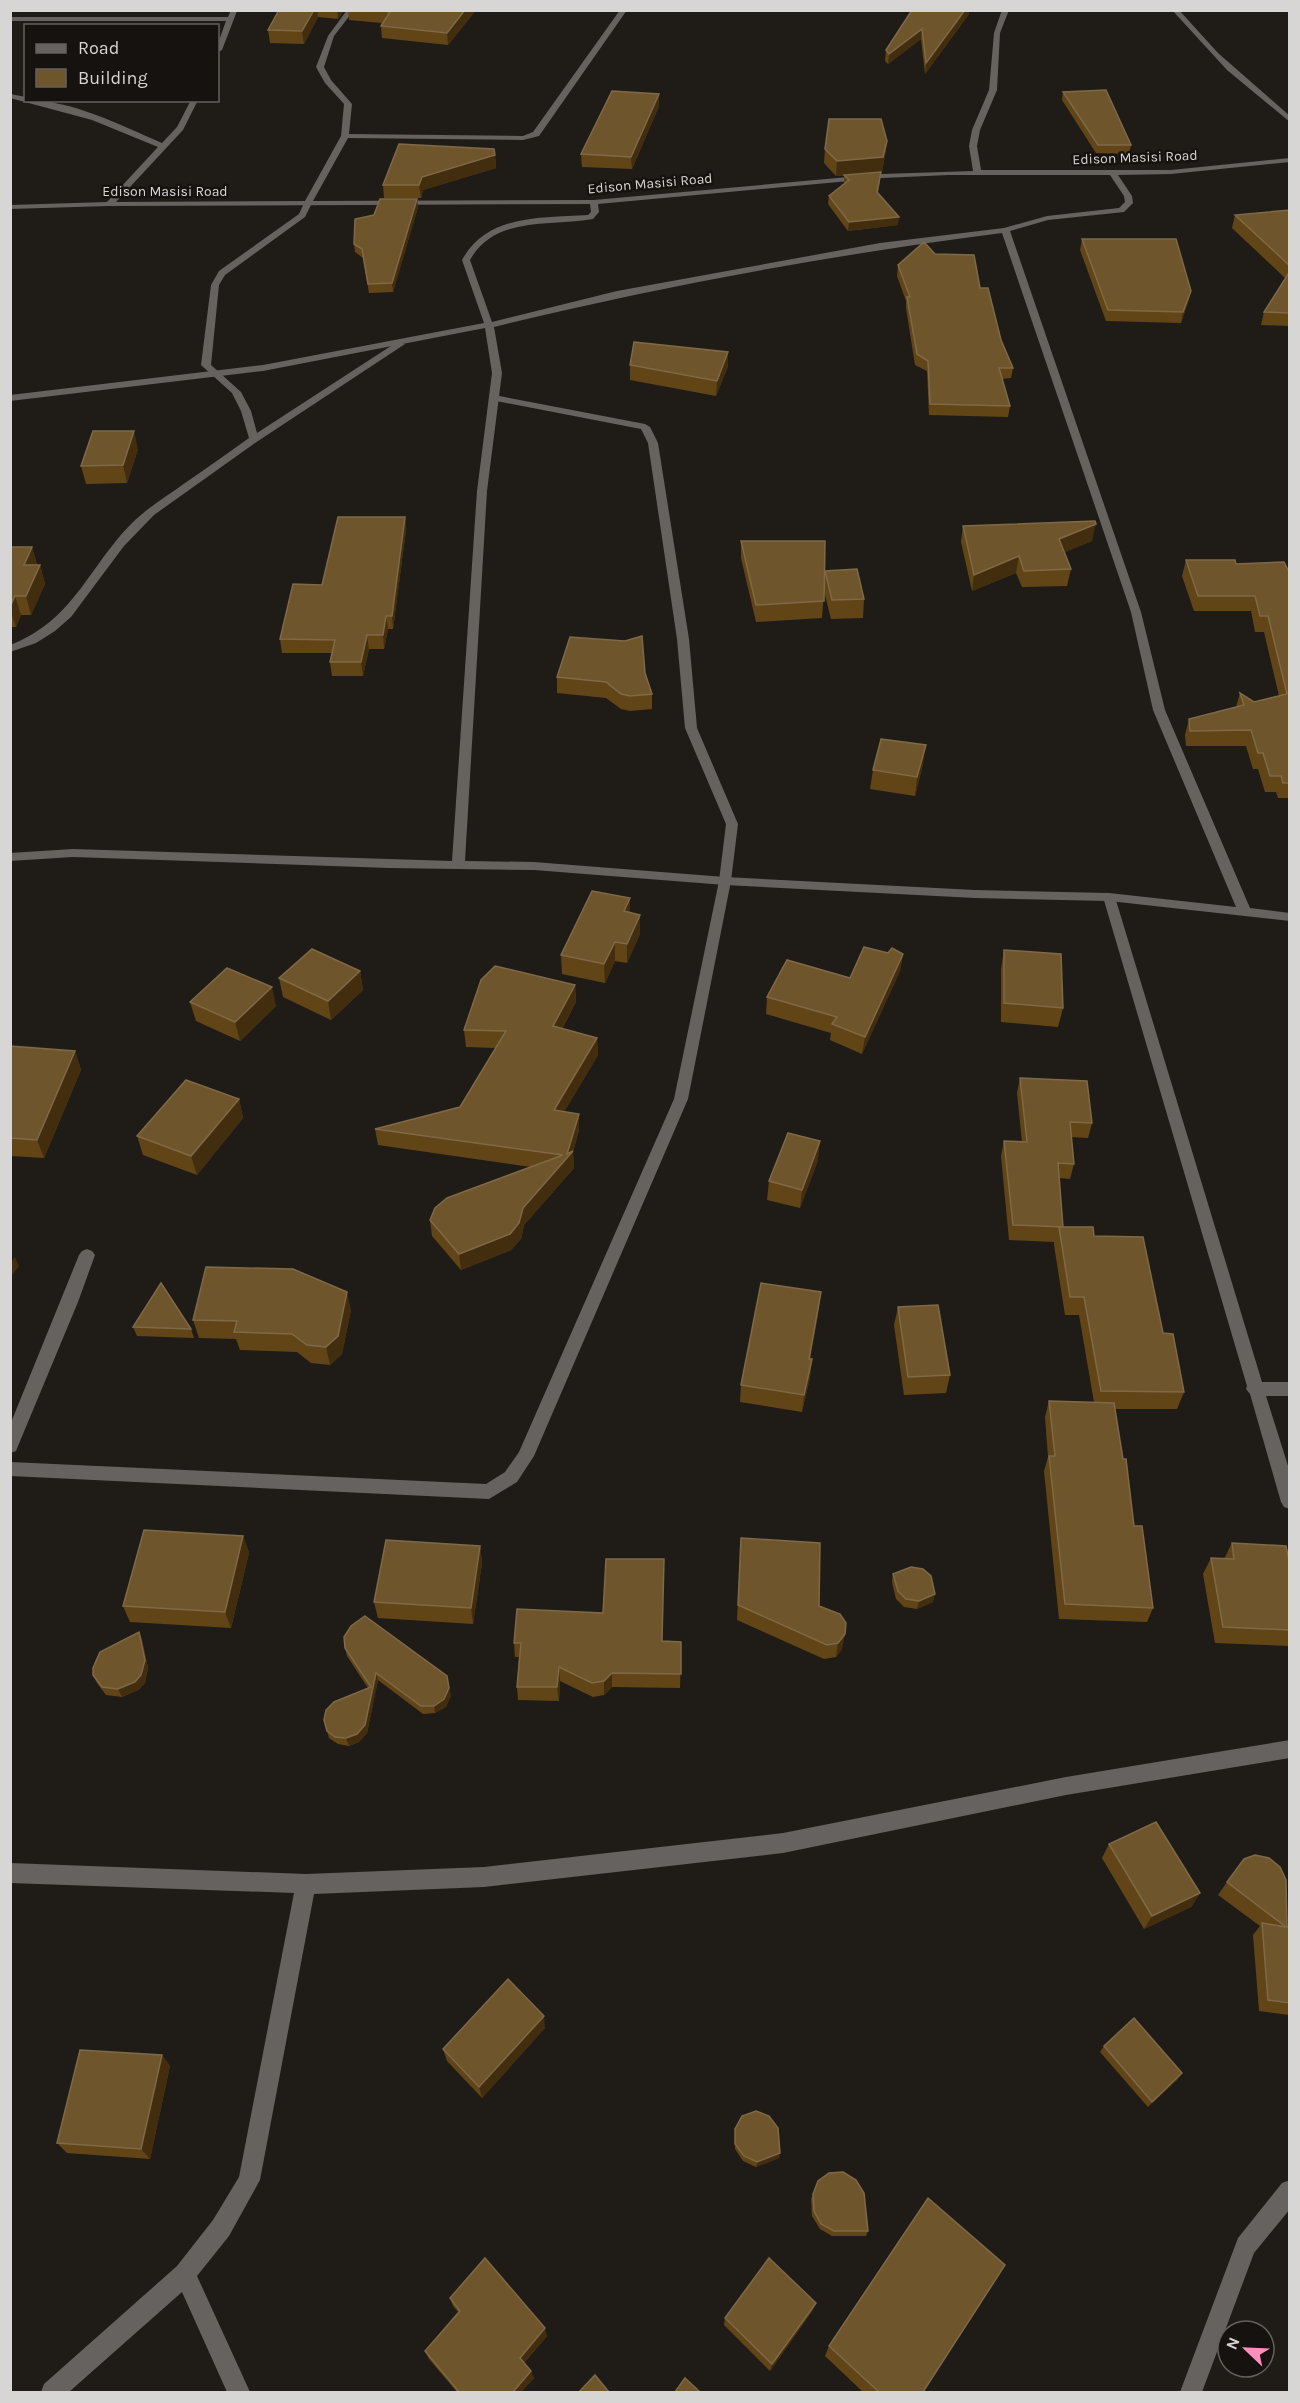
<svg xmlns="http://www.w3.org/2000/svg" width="1300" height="2403" font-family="Karla,sans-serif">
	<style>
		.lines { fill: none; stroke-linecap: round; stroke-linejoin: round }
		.service { fill: #66625f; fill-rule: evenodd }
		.minor { fill: #66625f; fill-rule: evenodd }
		.secondary { fill: #66625f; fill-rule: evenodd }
		.wall { fill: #624517 }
		.shaded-wall { fill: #422e0f }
		.building { fill: #6f552c; stroke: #7f6946; stroke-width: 1.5 }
		.labels { text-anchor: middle; stroke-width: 5; stroke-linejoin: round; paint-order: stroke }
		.far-street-label { font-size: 14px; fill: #d8d6d4; stroke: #15120f }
	</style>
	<rect width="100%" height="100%" fill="#1f1c18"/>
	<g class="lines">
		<g class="service">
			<path d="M 305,201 L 312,203 L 305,217 L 225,275 L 219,285 L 211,365 L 241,392 L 251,411 L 257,433 L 397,342 L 405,344 L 255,443 L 154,515 L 124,546 L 71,617 L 55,631 L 36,643 L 10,652 L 10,645 C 73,621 88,568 131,524 C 147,508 167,496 185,483 C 207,468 228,453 249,438 L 241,411 L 232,393 L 201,365 L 211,285 L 219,271 L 299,214 Z"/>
			<path d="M 494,395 L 645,424 L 650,427 L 658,443 L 689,639 L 697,728 L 738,824 L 731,881 L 688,1099 L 534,1456 L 517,1482 L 489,1499 L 10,1476 L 10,1462 L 486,1484 L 505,1472 L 519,1452 L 674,1099 L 719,881 L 726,824 L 685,728 L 677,639 L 648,443 L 641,429 L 491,400 L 489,398 Z"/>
			<path d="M 1109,893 L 1115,897 L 1262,1382 L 1290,1382 L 1290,1396 L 1266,1396 L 1290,1472 L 1290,1509 L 1284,1507 L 1281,1502 L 1250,1394 L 1246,1389 L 1247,1386 L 1103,897 Z"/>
			<path d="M 87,1249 L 92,1251 L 95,1255 L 78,1302 L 18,1446 L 16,1451 L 10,1453 L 10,1425 L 79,1255 L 82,1251 Z"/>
		</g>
		<g class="minor">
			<path d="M 231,10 L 237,11 L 222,50 L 218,52 L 218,43 L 226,21 L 10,21 L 10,17 L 228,17 Z"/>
			<path d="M 347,10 L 354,10 L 334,36 L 324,67 L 331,80 L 352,104 L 349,134 L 523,136 L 533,132 L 620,10 L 627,10 L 539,136 L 523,140 L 348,138 L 313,201 L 594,200 L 882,174 L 973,171 L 969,146 L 972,130 L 989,90 L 994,33 L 1002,10 L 1009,10 L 1000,33 L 997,90 L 980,130 L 977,146 L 981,170 L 1171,170 L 1290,158 L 1290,162 L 1171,174 L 1118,175 L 1132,196 L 1133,203 L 1124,212 L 1048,220 L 1010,231 L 1141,612 L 1165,710 L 1250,908 L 1290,913 L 1290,921 L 1109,901 L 975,898 L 725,885 L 534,870 L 389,868 L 73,857 L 10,861 L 10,853 L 73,849 L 452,861 L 477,491 L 492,373 L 485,328 L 263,371 L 10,401 L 10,395 L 263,365 L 484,323 L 462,260 C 487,214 541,218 588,215 L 591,212 L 590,204 L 109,206 L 10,209 L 10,205 L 107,202 L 158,147 L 92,120 L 10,98 L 10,94 L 26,97 L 26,100 C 72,100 120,125 162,143 L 177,127 L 191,100 L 198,100 L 183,130 L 116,202 L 305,201 L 341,136 L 344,104 L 325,83 L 316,67 L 328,36 ZM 949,175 L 1110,175 L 1124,196 L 1125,202 L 1119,208 L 1047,216 L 1004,228 L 880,243 L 617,291 L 492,322 L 470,260 C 495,215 550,227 593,219 L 599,212 L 598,204 L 882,178 ZM 1002,233 L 1131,612 L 1153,710 L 1236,907 L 1109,893 L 975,890 L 725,877 L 534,862 L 465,861 L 487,491 L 502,373 L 494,327 C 661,286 831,255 1002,233 Z"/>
			<path d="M 1290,1740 L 1290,1758 L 1066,1795 L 783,1853 L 484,1887 L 314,1894 L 260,2180 L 229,2236 L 197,2276 L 250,2392 L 227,2392 L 182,2292 L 69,2392 L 41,2392 L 44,2384 L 177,2266 L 213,2220 L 239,2177 L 294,1893 L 10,1883 L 10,1863 L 306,1874 L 484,1867 L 783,1833 L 1066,1777 Z"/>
			<path d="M 1290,2180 L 1290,2209 L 1254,2253 L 1202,2392 L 1180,2392 L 1238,2238 L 1282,2183 Z"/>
		</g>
		<path class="secondary" d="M 1172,10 L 1179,10 L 1218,53 L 1290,116 L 1290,122 L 1227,70 Z"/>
	</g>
	<g class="wall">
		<path d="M 279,10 L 344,10 L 338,19 L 318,17 L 304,44 L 270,43 L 268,30 Z"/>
		<path d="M 348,10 L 476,10 L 448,45 L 382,38 L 381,26 L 382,23 L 349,20 Z"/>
		<path d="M 912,10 L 969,10 L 969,14 L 925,74 L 921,39 L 888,64 L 885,61 L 886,50 Z"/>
		<path d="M 1261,10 L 1290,10 L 1290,12 L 1262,12 Z"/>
		<path d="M 1063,92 L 1131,145 L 1129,154 L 1096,153 L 1062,100 Z"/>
		<path d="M 659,94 L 659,106 L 632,169 L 582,167 L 581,154 Z"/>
		<path d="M 887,141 L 885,155 L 882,172 L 836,176 L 824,163 L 825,149 Z"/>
		<path d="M 495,155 L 496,168 L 423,190 L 421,198 L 384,198 L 383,185 Z"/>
		<path d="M 844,175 L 880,180 L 878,193 L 898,225 L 848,231 L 828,204 L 829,196 L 844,184 Z"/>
		<path d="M 418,207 L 393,292 L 369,293 L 363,258 L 355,252 L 354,244 Z"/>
		<path d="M 1290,210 L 1290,326 L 1261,325 L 1264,312 L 1285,278 L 1232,228 L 1235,215 Z"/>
		<path d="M 1082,239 L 1191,291 L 1188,302 L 1181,323 L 1106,321 L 1080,250 Z"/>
		<path d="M 935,254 L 980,288 L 1013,368 L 1011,378 L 1002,379 L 1010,406 L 1008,417 L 929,415 L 927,371 L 915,365 L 906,308 L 906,301 L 897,276 L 898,265 Z"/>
		<path d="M 630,365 L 728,366 L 716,396 L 630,380 Z"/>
		<path d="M 138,449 L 127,483 L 86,484 L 81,466 Z"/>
		<path d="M 405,517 L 406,530 L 393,629 L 388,629 L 384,649 L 369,649 L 363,676 L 332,676 L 330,662 L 332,653 L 282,653 L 280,639 L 322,585 Z"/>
		<path d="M 963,526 L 1092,541 L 1064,552 L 1071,569 L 1067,586 L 1022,587 L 1016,573 L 972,591 L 961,542 Z"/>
		<path d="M 741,541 L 824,582 L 825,571 L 864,599 L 863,618 L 831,619 L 824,591 L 822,618 L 756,622 L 741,558 Z"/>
		<path d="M 10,547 L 32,547 L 37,565 L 40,565 L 45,584 L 31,615 L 21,615 L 16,627 L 10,627 Z"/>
		<path d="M 1186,560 L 1236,564 L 1290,574 L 1290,798 L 1278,798 L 1276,792 L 1265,792 L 1258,769 L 1253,769 L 1246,746 L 1186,746 L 1185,735 L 1189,719 L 1236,707 L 1240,693 L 1254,702 L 1279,696 L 1264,632 L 1255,632 L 1251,611 L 1194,611 L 1182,576 Z"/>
		<path d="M 645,673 L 652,694 L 652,709 L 630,711 L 621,709 L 606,698 L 557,693 L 557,677 Z"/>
		<path d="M 923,764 L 915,796 L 870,789 L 873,770 Z"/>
		<path d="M 630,898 L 630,913 L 640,915 L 640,934 L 627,963 L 615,961 L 605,983 L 562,974 L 561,955 Z"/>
		<path d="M 1004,950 L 1063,1008 L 1058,1027 L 1001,1022 L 1001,969 Z"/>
		<path d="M 888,953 L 903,954 L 900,971 L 862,1054 L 830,1040 L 831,1033 L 766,1014 L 767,997 L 850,978 Z"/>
		<path d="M 360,971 L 363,990 L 331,1020 L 283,997 L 279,978 Z"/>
		<path d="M 575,985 L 576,1002 L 562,1029 L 597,1038 L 598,1055 L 564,1112 L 579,1114 L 579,1130 L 573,1152 L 574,1168 L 524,1225 L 521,1239 L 511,1250 L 461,1270 L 432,1236 L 430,1220 L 531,1167 L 378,1145 L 375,1129 L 460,1107 L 496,1048 L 466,1047 L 464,1030 Z"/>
		<path d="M 190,1002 L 276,1006 L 240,1041 L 196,1021 Z"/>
		<path d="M 10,1046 L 75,1051 L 81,1070 L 44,1158 L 10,1156 Z"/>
		<path d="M 1020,1078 L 1092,1123 L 1088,1138 L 1071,1137 L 1074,1164 L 1070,1179 L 1059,1178 L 1063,1227 L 1094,1236 L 1163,1333 L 1184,1392 L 1177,1409 L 1115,1409 L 1134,1526 L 1153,1608 L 1147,1622 L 1059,1619 L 1044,1471 L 1048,1457 L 1045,1417 L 1049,1401 L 1094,1402 L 1079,1315 L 1065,1315 L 1054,1245 L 1054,1242 L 1009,1240 L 1001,1156 L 1004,1141 L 1022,1142 L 1017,1093 Z"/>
		<path d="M 239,1099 L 243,1118 L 197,1175 L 143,1155 L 137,1136 Z"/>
		<path d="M 818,1160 L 800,1208 L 767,1200 L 769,1181 Z"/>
		<path d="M 821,1292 L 810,1359 L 812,1359 L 810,1377 L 802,1412 L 740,1402 L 741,1385 Z"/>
		<path d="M 898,1307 L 950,1375 L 946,1393 L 904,1395 L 894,1325 Z"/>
		<path d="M 351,1310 L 342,1354 L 330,1365 L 311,1363 L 297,1352 L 240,1350 L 236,1339 L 199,1338 L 193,1320 Z"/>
		<path d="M 133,1327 L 191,1329 L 194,1338 L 137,1336 Z"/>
		<path d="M 243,1536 L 249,1553 L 231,1628 L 130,1622 L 123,1606 Z"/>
		<path d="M 741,1538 L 819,1606 L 842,1649 L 836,1657 L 824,1659 L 737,1620 Z"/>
		<path d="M 1232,1543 L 1290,1565 L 1290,1646 L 1215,1643 L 1203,1574 L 1211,1558 L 1224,1559 Z"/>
		<path d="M 480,1546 L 482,1563 L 473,1624 L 378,1618 L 374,1602 Z"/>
		<path d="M 893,1574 L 933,1602 L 917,1609 L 904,1607 L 896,1599 L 892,1582 Z"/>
		<path d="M 139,1632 L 142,1640 L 148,1668 L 145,1683 L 138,1690 L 122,1697 L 106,1695 L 97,1683 L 93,1675 Z"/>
		<path d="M 662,1641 L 681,1642 L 680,1688 L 612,1687 L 604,1695 L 593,1697 L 560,1681 L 559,1701 L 518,1700 L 517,1687 L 519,1657 L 515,1657 L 514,1643 Z"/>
		<path d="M 345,1648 L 451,1695 L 446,1707 L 435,1713 L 423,1714 L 378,1680 L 367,1733 L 359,1742 L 349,1746 L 338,1744 L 329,1738 L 324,1720 L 368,1688 L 347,1656 Z"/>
		<path d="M 1109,1844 L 1200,1893 L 1191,1907 L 1144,1929 L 1102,1858 Z"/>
		<path d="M 1227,1882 L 1287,1927 L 1290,1927 L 1290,2023 L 1289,2015 L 1259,2011 L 1253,1935 L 1260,1926 L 1218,1895 Z"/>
		<path d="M 545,2028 L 482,2098 L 447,2061 L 443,2049 Z"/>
		<path d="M 1104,2046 L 1178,2079 L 1148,2107 L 1100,2052 Z"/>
		<path d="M 162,2055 L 170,2066 L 150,2159 L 67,2153 L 57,2143 Z"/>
		<path d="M 735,2129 L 779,2158 L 756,2167 L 743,2161 L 735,2149 Z"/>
		<path d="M 813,2194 L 868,2231 L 866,2236 L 832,2236 L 820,2229 L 812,2216 L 811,2199 Z"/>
		<path d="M 450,2298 L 547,2336 L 524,2363 L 534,2378 L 521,2392 L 457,2392 L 429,2359 L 425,2351 L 458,2312 L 453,2306 Z"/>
		<path d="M 813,2310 L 770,2371 L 724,2325 L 725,2318 Z"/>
		<path d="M 829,2346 L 923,2392 L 863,2392 L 825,2356 Z"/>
	</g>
	<g class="shaded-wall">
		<path d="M 314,10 L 317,10 L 318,17 L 304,44 L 302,31 Z"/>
		<path d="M 337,10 L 344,10 L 338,19 Z"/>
		<path d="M 465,10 L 476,10 L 448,45 L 447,33 Z"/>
		<path d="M 965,10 L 969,10 L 969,14 L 925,74 L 926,63 Z"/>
		<path d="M 922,29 L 921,39 L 888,64 L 889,54 Z"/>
		<path d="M 659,94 L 659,106 L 632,169 L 631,157 Z"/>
		<path d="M 887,141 L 885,155 L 882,172 L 836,176 L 837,161 Z"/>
		<path d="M 495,155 L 496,168 L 423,190 L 421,198 L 419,185 L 422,177 Z"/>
		<path d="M 417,199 L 418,207 L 393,292 L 392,283 Z"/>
		<path d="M 899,217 L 898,225 L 848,231 L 849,222 Z"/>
		<path d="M 1191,291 L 1188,302 L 1181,323 L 1183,312 Z"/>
		<path d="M 728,352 L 728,366 L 716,396 L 717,381 Z"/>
		<path d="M 134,431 L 138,449 L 127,483 L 123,465 Z"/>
		<path d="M 405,517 L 406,530 L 393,629 L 392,616 Z"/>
		<path d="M 1096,524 L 1092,541 L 1056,556 L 1059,539 Z"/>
		<path d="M 32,547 L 37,566 L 24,565 Z"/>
		<path d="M 1019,556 L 1016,573 L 972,591 L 974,575 Z"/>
		<path d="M 40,565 L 45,584 L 31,615 L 26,596 Z"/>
		<path d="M 15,596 L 21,615 L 16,627 L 10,610 L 10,607 Z"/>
		<path d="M 386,616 L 388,629 L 384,649 L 383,635 Z"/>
		<path d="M 367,635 L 369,649 L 363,676 L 361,662 Z"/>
		<path d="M 926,745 L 923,764 L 915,796 L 917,777 Z"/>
		<path d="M 630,898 L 630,917 L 624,911 Z"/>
		<path d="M 640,915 L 640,934 L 627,963 L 627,944 Z"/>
		<path d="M 615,942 L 615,961 L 605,983 L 604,964 Z"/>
		<path d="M 903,954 L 900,971 L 862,1054 L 865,1037 Z"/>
		<path d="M 360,971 L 363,990 L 331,1020 L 328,1001 Z"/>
		<path d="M 575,985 L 576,1002 L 554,1043 L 553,1026 Z"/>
		<path d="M 272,987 L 276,1006 L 240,1041 L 235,1022 Z"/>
		<path d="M 597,1038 L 598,1055 L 555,1127 L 554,1110 Z"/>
		<path d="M 75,1051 L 81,1070 L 44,1158 L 37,1140 Z"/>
		<path d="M 239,1099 L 243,1118 L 197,1175 L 191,1156 Z"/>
		<path d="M 579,1114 L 579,1130 L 573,1152 L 574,1168 L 524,1225 L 521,1239 L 511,1250 L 461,1270 L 459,1254 L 567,1154 Z"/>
		<path d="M 820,1141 L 818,1160 L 800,1208 L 802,1190 Z"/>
		<path d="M 15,1257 L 19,1266 L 10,1278 L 10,1263 Z"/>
		<path d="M 347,1292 L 351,1310 L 342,1354 L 330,1365 L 326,1347 Z"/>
		<path d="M 821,1292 L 819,1310 L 807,1377 L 809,1359 Z"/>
		<path d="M 812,1359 L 810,1377 L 802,1412 L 804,1395 Z"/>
		<path d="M 243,1536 L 249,1553 L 231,1628 L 225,1612 Z"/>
		<path d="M 480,1546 L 482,1563 L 473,1624 L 471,1608 Z"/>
		<path d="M 935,1594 L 933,1602 L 917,1609 L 919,1601 Z"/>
		<path d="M 139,1632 L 142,1640 L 148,1668 L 145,1683 L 138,1690 L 122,1697 L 118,1689 Z"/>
		<path d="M 845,1634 L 842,1649 L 836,1657 L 838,1643 Z"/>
		<path d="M 559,1667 L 560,1681 L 559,1701 L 557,1687 Z"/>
		<path d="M 376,1673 L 378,1680 L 367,1733 L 359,1742 L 349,1746 L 346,1738 L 357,1734 Z"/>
		<path d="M 612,1673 L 612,1687 L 604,1695 L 604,1681 Z"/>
		<path d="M 449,1688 L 451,1695 L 446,1707 L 435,1713 L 434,1706 Z"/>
		<path d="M 1200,1893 L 1191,1907 L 1144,1929 L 1152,1916 Z"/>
		<path d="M 544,2016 L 545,2028 L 482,2098 L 479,2087 Z"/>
		<path d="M 162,2055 L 170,2066 L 150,2159 L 141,2149 Z"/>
		<path d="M 1182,2073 L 1178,2079 L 1148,2107 L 1152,2102 Z"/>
		<path d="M 780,2153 L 779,2158 L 756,2167 L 757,2162 Z"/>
		<path d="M 816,2303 L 813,2310 L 770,2371 L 772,2364 Z"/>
		<path d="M 545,2328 L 547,2336 L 522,2365 L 520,2358 Z"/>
		<path d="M 531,2371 L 534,2378 L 521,2392 L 513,2392 Z"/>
	</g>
	<g class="building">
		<path d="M 279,10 L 314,10 L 302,31 L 268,30 Z"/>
		<path d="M 377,10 L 465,10 L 447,33 L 381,26 L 390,12 Z"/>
		<path d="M 912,10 L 965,10 L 926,63 L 922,29 L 889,54 L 886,50 Z"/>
		<path d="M 1106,90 L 1131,145 L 1098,145 L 1063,92 Z"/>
		<path d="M 612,91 L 659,94 L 631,157 L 581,154 Z"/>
		<path d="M 829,119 L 881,119 L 887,141 L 883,157 L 837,161 L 825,149 Z"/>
		<path d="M 399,144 L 494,149 L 495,155 L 422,177 L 419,185 L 383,185 Z"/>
		<path d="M 881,172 L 877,192 L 899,217 L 849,222 L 829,196 L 849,180 L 844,175 Z"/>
		<path d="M 380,199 L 417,199 L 392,283 L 368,284 L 362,249 L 354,244 L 355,219 L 374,215 Z"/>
		<path d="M 1290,210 L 1290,266 L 1235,215 Z"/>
		<path d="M 1082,239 L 1176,239 L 1191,291 L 1183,312 L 1108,310 Z"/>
		<path d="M 924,242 L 935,254 L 974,255 L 980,288 L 988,288 L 1001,340 L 1013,368 L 999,368 L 1010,406 L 930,404 L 928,361 L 917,354 L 907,297 L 910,297 L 898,265 Z"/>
		<path d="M 1290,271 L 1290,313 L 1264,312 Z"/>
		<path d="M 634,342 L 728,352 L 717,381 L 630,365 Z"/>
		<path d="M 93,431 L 134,431 L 123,465 L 81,466 Z"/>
		<path d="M 338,517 L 405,517 L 392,616 L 386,616 L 383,635 L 367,635 L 361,662 L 330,662 L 335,640 L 280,639 L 293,584 L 322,585 Z"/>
		<path d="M 1095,521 L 1096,524 L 1059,539 L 1071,569 L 1024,571 L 1019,556 L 974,575 L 963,526 Z"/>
		<path d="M 741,541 L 825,541 L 824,601 L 756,605 Z"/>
		<path d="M 10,547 L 32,547 L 24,565 L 40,565 L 26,596 L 15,596 L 10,607 Z"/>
		<path d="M 1186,560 L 1235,560 L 1236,564 L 1284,562 L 1290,574 L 1290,783 L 1283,783 L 1281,776 L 1270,776 L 1263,753 L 1258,753 L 1251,730 L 1190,731 L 1189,719 L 1244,705 L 1240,693 L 1254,702 L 1287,694 L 1268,616 L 1260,616 L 1255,596 L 1198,596 Z"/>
		<path d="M 857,569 L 864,599 L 832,600 L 825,571 Z"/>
		<path d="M 642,636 L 645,673 L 652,694 L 630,696 L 621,694 L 606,682 L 557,677 L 570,637 L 625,641 Z"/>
		<path d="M 881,739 L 926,745 L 917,777 L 873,770 Z"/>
		<path d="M 592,891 L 630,898 L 624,911 L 640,915 L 627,944 L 615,942 L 604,964 L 561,955 Z"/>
		<path d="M 864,947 L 888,953 L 892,948 L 903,954 L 865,1037 L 832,1024 L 837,1017 L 767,997 L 787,960 L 850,978 Z"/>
		<path d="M 312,949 L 360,971 L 328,1001 L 279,978 Z"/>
		<path d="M 1004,950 L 1061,954 L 1063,1008 L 1004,1003 Z"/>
		<path d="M 495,966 L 575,985 L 553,1026 L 597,1038 L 554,1110 L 579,1114 L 567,1154 L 573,1151 L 523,1208 L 519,1223 L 510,1234 L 459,1254 L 430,1220 L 435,1208 L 447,1198 L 563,1155 L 375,1129 L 460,1107 L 506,1031 L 464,1030 L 481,980 Z"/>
		<path d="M 227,968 L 272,987 L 235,1022 L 190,1002 Z"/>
		<path d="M 10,1046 L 75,1051 L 37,1140 L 10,1138 Z"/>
		<path d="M 1020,1078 L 1087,1081 L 1092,1123 L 1070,1122 L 1074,1164 L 1058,1163 L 1063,1227 L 1013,1225 L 1004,1141 L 1027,1142 Z"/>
		<path d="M 186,1080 L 239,1099 L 191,1156 L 137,1136 Z"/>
		<path d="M 788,1133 L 820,1141 L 802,1190 L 769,1181 Z"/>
		<path d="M 1059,1227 L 1093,1227 L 1094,1236 L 1143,1237 L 1163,1333 L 1173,1334 L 1184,1392 L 1101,1391 L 1084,1297 L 1070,1297 Z"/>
		<path d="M 206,1267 L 293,1269 L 347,1292 L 338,1336 L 326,1347 L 307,1345 L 292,1334 L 234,1332 L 237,1321 L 193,1320 Z"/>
		<path d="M 161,1283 L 191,1329 L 133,1327 Z"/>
		<path d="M 761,1283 L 821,1292 L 809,1359 L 812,1359 L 804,1395 L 741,1385 Z"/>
		<path d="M 938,1305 L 950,1375 L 908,1377 L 898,1307 Z"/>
		<path d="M 1049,1401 L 1114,1403 L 1123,1459 L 1126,1459 L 1134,1526 L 1142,1526 L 1153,1608 L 1065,1604 L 1049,1456 L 1055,1456 Z"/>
		<path d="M 144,1530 L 243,1536 L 225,1612 L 123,1606 Z"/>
		<path d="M 741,1538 L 820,1543 L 819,1606 L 840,1614 L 846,1623 L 845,1634 L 838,1643 L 827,1645 L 738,1605 Z"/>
		<path d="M 386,1540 L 480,1546 L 471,1608 L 374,1602 Z"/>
		<path d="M 1232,1543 L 1286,1546 L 1290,1565 L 1290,1630 L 1223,1627 L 1211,1558 L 1234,1559 Z"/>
		<path d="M 606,1559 L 664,1559 L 662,1641 L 681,1642 L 681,1674 L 612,1673 L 604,1681 L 592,1683 L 559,1667 L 557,1687 L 517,1687 L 521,1643 L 514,1643 L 517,1609 L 603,1613 Z"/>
		<path d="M 911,1567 L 923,1569 L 931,1576 L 935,1594 L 919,1601 L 906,1599 L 898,1591 L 893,1574 Z"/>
		<path d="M 365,1616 L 447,1676 L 449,1688 L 444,1699 L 434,1706 L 421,1706 L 376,1673 L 365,1725 L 357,1734 L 346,1738 L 335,1737 L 327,1731 L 324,1720 L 326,1710 L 334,1702 L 371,1687 L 345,1648 L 344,1637 L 351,1626 Z"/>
		<path d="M 139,1632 L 145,1660 L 141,1675 L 135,1682 L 118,1689 L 102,1687 L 93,1675 L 93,1668 L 100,1652 Z"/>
		<path d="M 1156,1822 L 1200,1893 L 1152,1916 L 1109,1844 Z"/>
		<path d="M 1255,1855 L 1269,1858 L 1280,1867 L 1286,1880 L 1287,1927 L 1290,1927 L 1290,2003 L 1268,2000 L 1262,1923 L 1286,1927 L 1227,1882 L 1244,1859 Z"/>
		<path d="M 508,1979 L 544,2016 L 479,2087 L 443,2049 Z"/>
		<path d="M 1134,2018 L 1182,2073 L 1152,2102 L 1104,2046 Z"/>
		<path d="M 80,2050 L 162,2055 L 141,2149 L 57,2143 Z"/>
		<path d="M 756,2111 L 769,2116 L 778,2128 L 780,2153 L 757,2162 L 744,2156 L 735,2144 L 735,2129 L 742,2116 Z"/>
		<path d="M 843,2172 L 856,2180 L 864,2193 L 868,2231 L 834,2231 L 821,2224 L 814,2211 L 813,2194 L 818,2181 L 829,2173 Z"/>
		<path d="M 928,2198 L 1005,2265 L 923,2392 L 879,2392 L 829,2346 Z"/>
		<path d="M 485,2258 L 545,2328 L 520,2358 L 531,2371 L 513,2392 L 459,2392 L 425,2351 L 460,2311 L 450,2298 Z"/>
		<path d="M 769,2258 L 816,2303 L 772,2364 L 725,2318 Z"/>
		<path d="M 595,2375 L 609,2392 L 579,2392 Z"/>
		<path d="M 685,2378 L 700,2392 L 675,2392 Z"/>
	</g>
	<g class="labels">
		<g class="far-street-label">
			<text transform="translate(1135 157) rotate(-2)" y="5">Edison Masisi Road</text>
			<text transform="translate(650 183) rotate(-5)" y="5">Edison Masisi Road</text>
			<text x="165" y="196">Edison Masisi Road</text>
		</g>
	</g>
	<rect width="1300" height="2403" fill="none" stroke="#d8d6d4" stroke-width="24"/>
	<rect x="24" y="24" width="195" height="78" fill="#15120f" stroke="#63605e" stroke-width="1.5"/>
	<rect x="36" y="44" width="30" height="9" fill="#66625f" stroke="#63605e" stroke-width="1.5"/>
	<text x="78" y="54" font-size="18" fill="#d8d6d4">Road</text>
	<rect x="36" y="69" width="30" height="18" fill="#6f552c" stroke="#63605e" stroke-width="1.5"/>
	<text x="78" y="84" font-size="18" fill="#d8d6d4">Building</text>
	<g transform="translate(1246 2349) rotate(293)"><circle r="28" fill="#15120f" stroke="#63605e" stroke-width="1.5"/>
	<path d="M0-4.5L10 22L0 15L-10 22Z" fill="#fe8ebb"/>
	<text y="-9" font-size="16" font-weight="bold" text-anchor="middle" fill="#d8d6d4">N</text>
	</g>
</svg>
